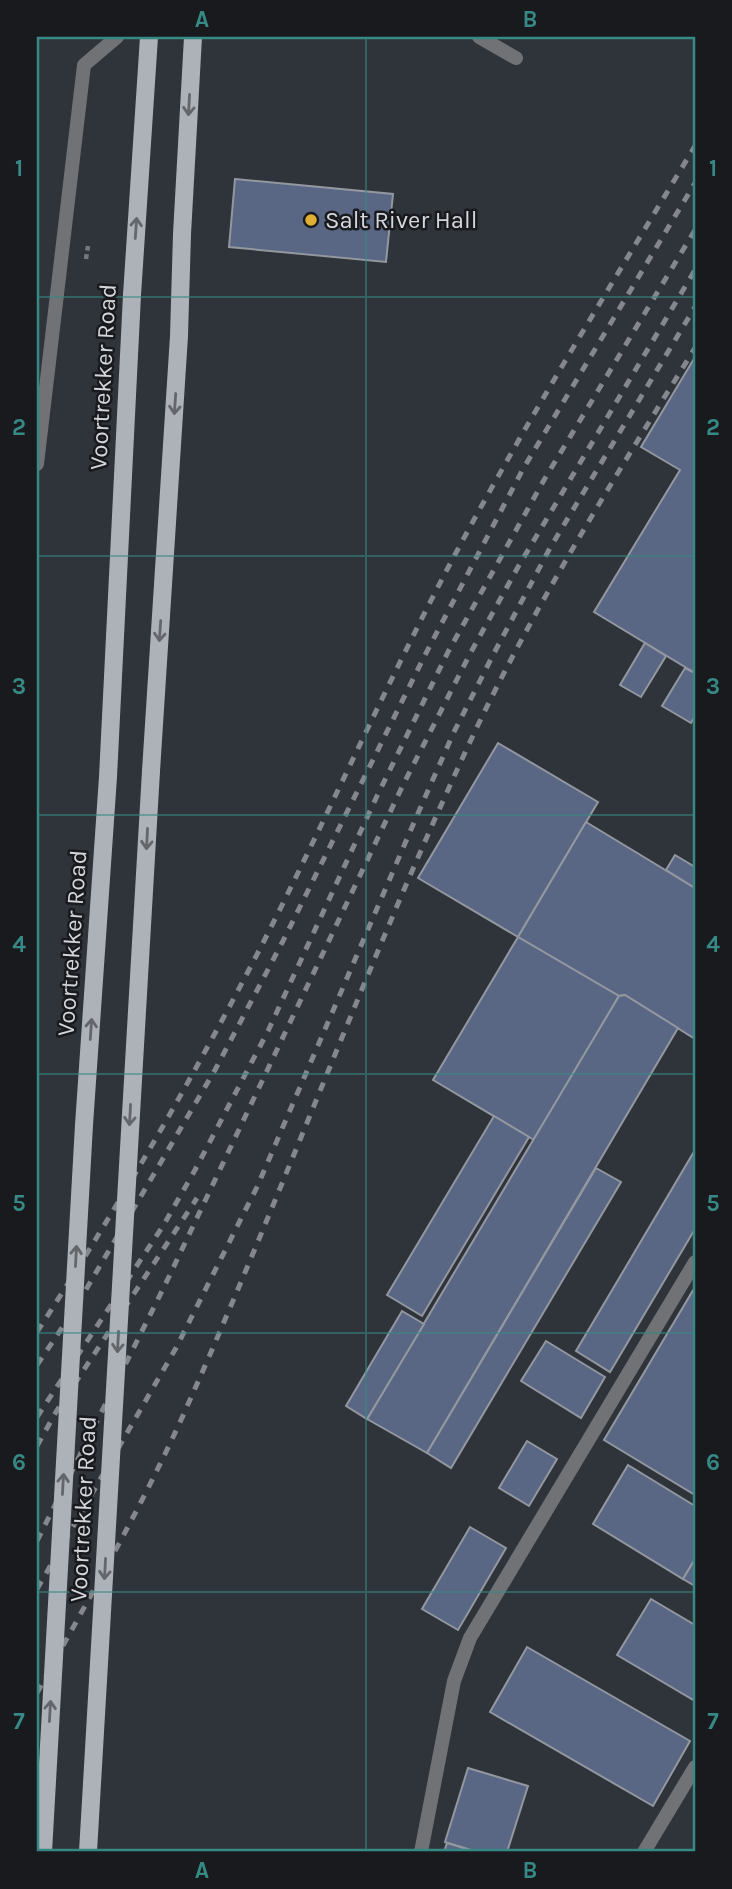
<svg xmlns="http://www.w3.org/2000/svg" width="732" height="1889" font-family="Karla,sans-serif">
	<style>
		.building { fill: #596785; stroke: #93979f; stroke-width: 2 }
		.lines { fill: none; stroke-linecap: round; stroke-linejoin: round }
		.path { stroke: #74777d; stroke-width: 4.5; stroke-dasharray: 5 3.5; stroke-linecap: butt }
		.service { stroke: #707276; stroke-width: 14 }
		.minor { stroke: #707276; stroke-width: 14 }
		.primary { stroke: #adb1b8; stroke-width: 18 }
		.rail { stroke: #84878d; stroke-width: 5; stroke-dasharray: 9 9; stroke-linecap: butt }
		.primary-bridge { stroke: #adb1b8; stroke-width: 18 }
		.oneway { stroke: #63666b }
		.grid { fill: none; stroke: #368984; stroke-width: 2; stroke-opacity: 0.55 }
		.poi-dot { fill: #e0b034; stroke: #191a1e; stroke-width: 2.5 }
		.labels { text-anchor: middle; stroke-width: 5; stroke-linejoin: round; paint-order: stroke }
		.poi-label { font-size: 24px; fill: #d4d6db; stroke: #191a1e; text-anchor: start }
		.street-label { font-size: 24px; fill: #d4d6db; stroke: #191a1e }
		.neatline { fill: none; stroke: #368984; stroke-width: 2.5 }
		.grid-label { font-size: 23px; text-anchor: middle; font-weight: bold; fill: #368984 }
	</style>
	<rect width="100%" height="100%" fill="#2f333a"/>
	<g class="building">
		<path d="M 235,179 L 393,194 L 386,262 L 229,247 Z"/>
		<path d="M 695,357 L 695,673 L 594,612 L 680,470 L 641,447 Z"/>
		<path d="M 645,643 L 666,656 L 641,697 L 620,685 Z"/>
		<path d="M 685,668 L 695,673 L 695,716 L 691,723 L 662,706 Z"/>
		<path d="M 498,743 L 598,802 L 518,937 L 418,878 Z"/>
		<path d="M 586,822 L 695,888 L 695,1039 L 625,995 L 619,996 L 518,937 Z"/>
		<path d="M 675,855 L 695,867 L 695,888 L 666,870 Z"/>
		<path d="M 518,937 L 619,996 L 534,1140 L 433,1080 Z"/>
		<path d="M 625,995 L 678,1028 L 427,1453 L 367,1419 L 619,996 Z"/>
		<path d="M 494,1116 L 529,1137 L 422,1316 L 387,1295 Z"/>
		<path d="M 695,1150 L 695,1229 L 610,1372 L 576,1351 Z"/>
		<path d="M 596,1168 L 621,1182 L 451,1468 L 427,1453 Z"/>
		<path d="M 695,1287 L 695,1495 L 604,1440 Z"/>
		<path d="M 402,1311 L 424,1324 L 367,1419 L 346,1406 Z"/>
		<path d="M 546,1341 L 605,1377 L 581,1418 L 521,1381 Z"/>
		<path d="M 527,1441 L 557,1459 L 529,1506 L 499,1488 Z"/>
		<path d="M 628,1465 L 695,1506 L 695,1559 L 683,1579 L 593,1524 Z"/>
		<path d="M 470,1527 L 506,1548 L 458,1630 L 422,1609 Z"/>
		<path d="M 695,1559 L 695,1586 L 683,1579 Z"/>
		<path d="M 651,1599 L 695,1625 L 695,1701 L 617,1655 Z"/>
		<path d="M 527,1647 L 690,1741 L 653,1806 L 490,1712 Z"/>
		<path d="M 468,1768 L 528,1786 L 507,1852 L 477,1852 L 445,1842 Z"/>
		<path d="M 447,1843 L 477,1852 L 444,1852 Z"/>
	</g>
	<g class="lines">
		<path class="path" d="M 86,259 L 88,246"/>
		<g class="service">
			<path d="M 479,37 L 516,58"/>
			<path d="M 421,1852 L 454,1681 L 470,1638 L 695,1262"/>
			<path d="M 644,1852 L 695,1767"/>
		</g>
		<path class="minor" d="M 37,464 L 84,65 L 117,37"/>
		<g class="primary">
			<path d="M 132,295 L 149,37"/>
			<path d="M 151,771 L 179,336 L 182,234 L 193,37"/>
		</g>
		<g class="rail">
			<path d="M 37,1332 C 120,1204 196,1073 266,937 C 329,813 385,687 450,564 C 526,421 612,284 695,146"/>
			<path d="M 37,1365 L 74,1310 L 215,1070 L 283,941 L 425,655 L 523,469 L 695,183"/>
			<path d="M 37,1417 L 163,1226 L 195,1170 L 268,1031 L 377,796 L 448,652 L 544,480 L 695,230"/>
			<path d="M 37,1446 L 56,1412 L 197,1198"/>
			<path d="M 37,1541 L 165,1285 L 403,785 L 471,652 L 518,567 L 695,270"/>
			<path d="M 37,1589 L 176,1348 L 257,1187 L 419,811 L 453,734 L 493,655 L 550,548 L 695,307"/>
			<path d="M 37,1693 C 86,1603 138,1514 181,1420 C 284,1191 370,954 477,727 C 540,596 618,472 695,348"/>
		</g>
		<g class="primary-bridge">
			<path d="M 43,1852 L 84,1125 L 108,777 L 132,295"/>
			<path d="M 88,1852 L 151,771"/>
		</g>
	</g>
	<defs><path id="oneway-shaft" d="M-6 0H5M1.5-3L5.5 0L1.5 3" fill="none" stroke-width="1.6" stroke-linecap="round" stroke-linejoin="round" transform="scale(1.75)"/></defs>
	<g class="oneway">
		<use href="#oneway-shaft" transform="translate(189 105) rotate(93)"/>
		<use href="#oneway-shaft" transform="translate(136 228) rotate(-86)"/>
		<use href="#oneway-shaft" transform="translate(175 404) rotate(94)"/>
		<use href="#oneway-shaft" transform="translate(160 631) rotate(94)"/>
		<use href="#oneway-shaft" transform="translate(147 839) rotate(93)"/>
		<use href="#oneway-shaft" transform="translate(91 1029) rotate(-86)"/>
		<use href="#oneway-shaft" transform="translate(130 1115) rotate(93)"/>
		<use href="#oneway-shaft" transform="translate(76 1256) rotate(-87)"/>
		<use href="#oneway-shaft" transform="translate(118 1342) rotate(93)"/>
		<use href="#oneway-shaft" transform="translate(63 1484) rotate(-87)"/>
		<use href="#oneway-shaft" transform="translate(105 1569) rotate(93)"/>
		<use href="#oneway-shaft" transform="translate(50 1711) rotate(-87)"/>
	</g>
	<path class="grid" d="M 366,37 L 366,1852M 37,297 L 695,297M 37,556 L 695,556M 37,815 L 695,815M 37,1074 L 695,1074M 37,1333 L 695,1333M 37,1592 L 695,1592"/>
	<circle class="poi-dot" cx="311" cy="220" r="7"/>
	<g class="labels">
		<g class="poi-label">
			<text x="325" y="228">Salt River Hall</text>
		</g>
		<g class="street-label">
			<text transform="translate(103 377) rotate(-87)" y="8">Voortrekker Road</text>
			<text transform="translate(72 943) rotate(-86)" y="8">Voortrekker Road</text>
			<text transform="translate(83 1509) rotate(-87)" y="8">Voortrekker Road</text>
		</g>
	</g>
	<rect width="732" height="1889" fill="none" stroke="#191a1e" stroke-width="77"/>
	<rect x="38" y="38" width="656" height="1812" class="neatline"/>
	<g class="grid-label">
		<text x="202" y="27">A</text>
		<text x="530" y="27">B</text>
		<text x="19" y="176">1</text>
		<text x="713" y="176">1</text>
		<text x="19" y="435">2</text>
		<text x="713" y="435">2</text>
		<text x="19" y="694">3</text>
		<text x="713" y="694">3</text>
		<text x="19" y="952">4</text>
		<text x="713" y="952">4</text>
		<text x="19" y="1211">5</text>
		<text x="713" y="1211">5</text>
		<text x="19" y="1470">6</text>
		<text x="713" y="1470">6</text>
		<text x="19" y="1729">7</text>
		<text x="713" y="1729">7</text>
		<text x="202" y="1878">A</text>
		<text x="530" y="1878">B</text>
	</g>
</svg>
